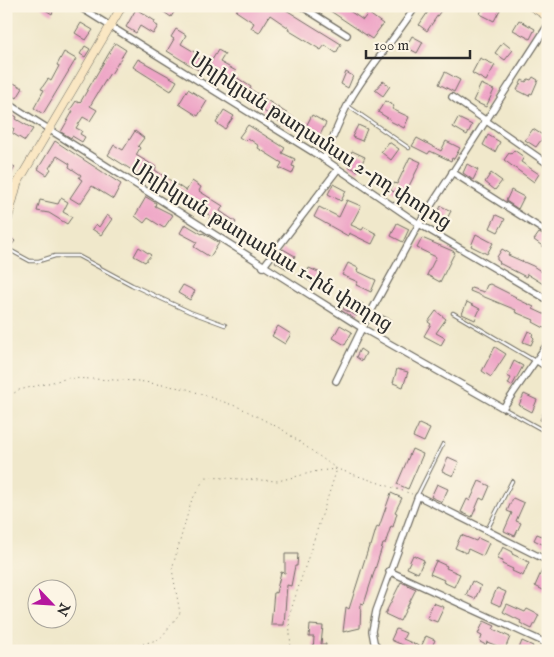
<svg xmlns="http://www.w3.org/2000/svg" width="554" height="657" font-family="'IM FELL English','Noto Serif Armenian',serif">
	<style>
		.building { fill: #eea4c6 }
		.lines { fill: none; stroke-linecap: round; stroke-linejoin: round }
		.lane-casing { stroke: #706d63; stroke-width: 4.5 }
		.street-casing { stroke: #706d63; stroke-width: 8 }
		.secondary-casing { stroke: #706d63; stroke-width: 9 }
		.path { stroke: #706d63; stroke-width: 1; stroke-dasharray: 1 4; stroke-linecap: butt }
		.lane { stroke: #fff; stroke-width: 2.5 }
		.street { stroke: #fff; stroke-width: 5.5 }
		.secondary { stroke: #fae7c3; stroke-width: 8 }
		.labels { text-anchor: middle; stroke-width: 4.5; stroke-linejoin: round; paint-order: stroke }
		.street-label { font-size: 20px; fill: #2b2b2b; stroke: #fcf5e5 }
	</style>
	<rect width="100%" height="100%" fill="#fcf5e5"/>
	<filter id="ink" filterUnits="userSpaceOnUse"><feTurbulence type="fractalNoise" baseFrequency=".02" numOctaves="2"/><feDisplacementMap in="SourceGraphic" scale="10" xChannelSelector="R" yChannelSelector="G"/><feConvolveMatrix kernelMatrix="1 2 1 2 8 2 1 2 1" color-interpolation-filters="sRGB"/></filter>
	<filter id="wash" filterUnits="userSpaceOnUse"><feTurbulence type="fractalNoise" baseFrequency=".0096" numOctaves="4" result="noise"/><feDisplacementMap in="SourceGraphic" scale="20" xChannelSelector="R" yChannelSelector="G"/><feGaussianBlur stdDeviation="1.12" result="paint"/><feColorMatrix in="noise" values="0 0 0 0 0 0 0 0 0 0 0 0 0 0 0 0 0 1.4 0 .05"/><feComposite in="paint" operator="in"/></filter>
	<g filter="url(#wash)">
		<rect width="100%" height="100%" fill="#f0e8cb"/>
		<g id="blocks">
			<g class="building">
				<path d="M 39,6 L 55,6 L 52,14 Z"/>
				<path d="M 164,6 L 173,6 L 176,9 L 171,17 L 161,10 Z"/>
				<path d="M 239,6 L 283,8 L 341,44 L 336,53 L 325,45 L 321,50 L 288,30 L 289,28 L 270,15 L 259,33 L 251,28 L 254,23 L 236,11 Z"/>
				<path d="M 323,6 L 346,6 L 345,8 L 363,20 L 368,13 L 383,24 L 372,39 Z"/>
				<path d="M 432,6 L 444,6 L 427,31 L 419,25 Z"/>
				<path d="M 483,6 L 502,6 L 494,21 L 480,14 Z"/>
				<path d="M 136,9 L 155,21 L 154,24 L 158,26 L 153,34 L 140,26 L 136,33 L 126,27 Z"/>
				<path d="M 519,20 L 535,29 L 530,39 L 513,30 Z"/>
				<path d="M 81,23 L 93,30 L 86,40 L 75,33 Z"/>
				<path d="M 176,29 L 186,35 L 181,44 L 198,54 L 196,57 L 209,65 L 218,50 L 225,54 L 220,62 L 236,71 L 233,75 L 251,87 L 250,89 L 294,118 L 291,122 L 294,124 L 291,129 L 247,100 L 248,98 L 233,89 L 235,86 L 221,77 L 218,82 L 167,51 L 174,39 L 171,37 Z"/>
				<path d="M 412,36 L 423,42 L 417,53 L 406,47 Z"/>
				<path d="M 503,42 L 513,50 L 505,60 L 495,53 Z"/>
				<path d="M 115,43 L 126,50 L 111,74 L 110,73 L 90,106 L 97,110 L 90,121 L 83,117 L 76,128 L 82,131 L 80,134 L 85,137 L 82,142 L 72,136 L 71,138 L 61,132 L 73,111 L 70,110 L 76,101 L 79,103 L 81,101 Z"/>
				<path d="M 85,46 L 90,49 L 85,57 L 80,54 Z"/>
				<path d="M 64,52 L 76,59 L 43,114 L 34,108 L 44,90 L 41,89 L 48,79 L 51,81 L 59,66 L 57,65 Z"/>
				<path d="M 480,58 L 495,65 L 486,81 L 472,73 Z"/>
				<path d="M 138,59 L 177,81 L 171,91 L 133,67 Z"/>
				<path d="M 346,72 L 353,76 L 348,88 L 341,84 Z"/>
				<path d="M 445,72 L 460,80 L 454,92 L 439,84 Z"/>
				<path d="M 533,77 L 538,80 L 532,94 L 530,93 L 529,96 L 517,90 L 522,80 L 526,82 L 528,79 L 531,80 Z"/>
				<path d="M 6,79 L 23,88 L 17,98 L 10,94 L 11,92 L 6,90 Z"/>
				<path d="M 383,81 L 390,86 L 383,96 L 375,90 Z"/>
				<path d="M 481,84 L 494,90 L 486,107 L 473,101 Z"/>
				<path d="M 188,89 L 207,101 L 198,116 L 179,104 Z"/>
				<path d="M 385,101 L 394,106 L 392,109 L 409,117 L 404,128 L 390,121 L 391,120 L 378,112 Z"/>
				<path d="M 224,110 L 234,116 L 225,129 L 216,123 Z"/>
				<path d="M 10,113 L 17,117 L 16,119 L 33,129 L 25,141 L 12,133 L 14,129 L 6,124 L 6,119 Z"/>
				<path d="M 312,115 L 326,123 L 318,139 L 303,132 Z"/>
				<path d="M 458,118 L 472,125 L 467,135 L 453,127 Z"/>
				<path d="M 248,125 L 285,148 L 282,153 L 295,159 L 292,166 L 295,167 L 292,174 L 279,168 L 282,163 L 258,148 L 259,146 L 248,138 L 245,141 L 239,137 Z"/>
				<path d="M 358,125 L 367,129 L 362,141 L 352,137 Z"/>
				<path d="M 533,129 L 544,136 L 536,147 L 525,140 Z"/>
				<path d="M 135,131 L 144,138 L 138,146 L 140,148 L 136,155 L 156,167 L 155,170 L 186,191 L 192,181 L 201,187 L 199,191 L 223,206 L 220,211 L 236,222 L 232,229 L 216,219 L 214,222 L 209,219 L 211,216 L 174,192 L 173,194 L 153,182 L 155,180 L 140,170 L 138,174 L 108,155 L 114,145 L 123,150 Z"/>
				<path d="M 488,135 L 500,142 L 495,152 L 483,145 Z"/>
				<path d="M 417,138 L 441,151 L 446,141 L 460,148 L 454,159 L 452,158 L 451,161 L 430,151 L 428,154 L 412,146 Z"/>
				<path d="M 55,141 L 121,184 L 113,199 L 92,186 L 80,204 L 70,198 L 82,180 L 79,178 L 81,175 L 69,167 L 70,164 L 57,156 L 49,168 L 51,169 L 47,175 L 38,169 Z"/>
				<path d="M 389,142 L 399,149 L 391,160 L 381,152 Z"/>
				<path d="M 514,150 L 524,157 L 521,162 L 539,174 L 534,182 L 504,160 L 509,153 L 511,154 Z"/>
				<path d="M 352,151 L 365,157 L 358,171 L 348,166 L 351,160 L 348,158 Z"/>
				<path d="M 410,157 L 421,162 L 404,196 L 390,190 L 394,183 L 397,184 Z"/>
				<path d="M 6,162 L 15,167 L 10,176 L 6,173 Z"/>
				<path d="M 467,164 L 478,170 L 473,180 L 463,173 Z"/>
				<path d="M 491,173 L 502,181 L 495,190 L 485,182 Z"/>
				<path d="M 333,184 L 346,191 L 341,201 L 328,194 Z"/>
				<path d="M 511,190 L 524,197 L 518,209 L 506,201 Z"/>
				<path d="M 146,197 L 156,203 L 155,206 L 173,215 L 164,228 L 148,218 L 144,223 L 135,216 Z"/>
				<path d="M 61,198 L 68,202 L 63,212 L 72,217 L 67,224 L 49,213 L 37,211 L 40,200 L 58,204 Z"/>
				<path d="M 347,200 L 361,206 L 351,225 L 362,230 L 364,227 L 377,234 L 372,244 L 349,233 L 348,236 L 314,217 L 319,207 L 339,217 Z"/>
				<path d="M 441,206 L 451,211 L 443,226 L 433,222 Z"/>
				<path d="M 107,215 L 112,219 L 101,235 L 92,229 L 96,224 L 99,227 Z"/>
				<path d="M 496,215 L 505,219 L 498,232 L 490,228 Z"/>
				<path d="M 397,223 L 409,229 L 403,242 L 391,236 Z"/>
				<path d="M 185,224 L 202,234 L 203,233 L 219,243 L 210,257 L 194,247 L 197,242 L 180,233 Z"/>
				<path d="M 539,233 L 548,238 L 548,250 L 534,240 Z"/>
				<path d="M 476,234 L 493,243 L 487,254 L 471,246 Z"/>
				<path d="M 9,236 L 15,241 L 11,246 L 6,243 Z"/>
				<path d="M 422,238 L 455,252 L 440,282 L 427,275 L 436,257 L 417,248 Z"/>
				<path d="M 139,247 L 151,255 L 145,262 L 134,256 Z"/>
				<path d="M 283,249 L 295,256 L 287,269 L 275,262 Z"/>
				<path d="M 502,249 L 509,253 L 508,255 L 533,266 L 548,276 L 548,287 L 527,274 L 526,277 L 499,263 L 500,262 L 497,260 L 497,257 Z"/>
				<path d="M 348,263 L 358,268 L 357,271 L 376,280 L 371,292 L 356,285 L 358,282 L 342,275 Z"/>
				<path d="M 309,268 L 323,274 L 317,285 L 304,278 Z"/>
				<path d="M 490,284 L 516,297 L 515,298 L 534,307 L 533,309 L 548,316 L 546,329 L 533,322 L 534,320 L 515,312 L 516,310 L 470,291 L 471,288 L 484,292 L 487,285 Z"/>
				<path d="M 183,285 L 195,291 L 190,300 L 178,293 Z"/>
				<path d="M 349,297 L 363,304 L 357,316 L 343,309 Z"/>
				<path d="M 467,302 L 480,309 L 475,320 L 462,314 Z"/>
				<path d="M 436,311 L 446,319 L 436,333 L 445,338 L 441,345 L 424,336 L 431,324 L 428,322 Z"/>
				<path d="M 381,315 L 392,320 L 388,329 L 377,324 Z"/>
				<path d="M 340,325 L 352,332 L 345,345 L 333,338 Z"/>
				<path d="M 278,326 L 291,334 L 285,344 L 272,336 Z"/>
				<path d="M 528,331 L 533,333 L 532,336 L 534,338 L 531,345 L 523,342 Z"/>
				<path d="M 495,347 L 506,354 L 491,377 L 482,371 Z"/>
				<path d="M 360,349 L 366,353 L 362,361 L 356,357 Z"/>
				<path d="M 514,361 L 523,366 L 512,386 L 508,384 L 511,378 L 507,376 Z"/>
				<path d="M 397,369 L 408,372 L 403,387 L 393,383 Z"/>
				<path d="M 524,394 L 537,400 L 532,412 L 519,405 Z"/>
				<path d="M 543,413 L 548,415 L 548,423 L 540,420 Z"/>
				<path d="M 419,424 L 430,429 L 424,442 L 413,437 Z"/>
				<path d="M 412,449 L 423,454 L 408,489 L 397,484 Z"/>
				<path d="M 448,457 L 459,462 L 453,476 L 442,471 Z"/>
				<path d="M 479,481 L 490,486 L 484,500 L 480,498 L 472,517 L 461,512 L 467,499 L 470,501 Z"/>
				<path d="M 437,484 L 448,489 L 442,502 L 431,497 Z"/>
				<path d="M 391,493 L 402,498 L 395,512 L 397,513 L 393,527 L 391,526 L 385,544 L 383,544 L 364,604 L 361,603 L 360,628 L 343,632 L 346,607 L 349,609 L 369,546 L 371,546 L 377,526 L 379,527 Z"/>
				<path d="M 513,498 L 524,503 L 516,521 L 521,523 L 515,536 L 504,531 L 512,513 L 507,511 Z"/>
				<path d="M 548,523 L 548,547 L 534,540 L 537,534 L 542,536 Z"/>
				<path d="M 461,535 L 476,541 L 478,538 L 489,543 L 483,556 L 468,549 L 466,553 L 455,548 Z"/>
				<path d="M 503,547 L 513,552 L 512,554 L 529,562 L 523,576 L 512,571 L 513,569 L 502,564 L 503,561 L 497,559 Z"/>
				<path d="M 285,554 L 298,554 L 297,566 L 295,566 L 291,586 L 287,585 L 284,625 L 271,625 L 274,592 L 276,593 L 281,572 L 285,573 Z"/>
				<path d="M 413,555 L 424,560 L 418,573 L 407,568 Z"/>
				<path d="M 436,561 L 447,566 L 446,568 L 460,574 L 454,587 L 443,582 L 444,580 L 430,574 Z"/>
				<path d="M 543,568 L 548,570 L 548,585 L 545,591 L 535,586 Z"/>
				<path d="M 472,581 L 481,586 L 475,599 L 466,595 Z"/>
				<path d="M 401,582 L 416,589 L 400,621 L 385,614 Z"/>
				<path d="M 497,588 L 506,592 L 500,606 L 491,602 Z"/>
				<path d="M 433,603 L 444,607 L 437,622 L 427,618 Z"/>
				<path d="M 507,604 L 525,612 L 527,609 L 539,615 L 532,629 L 520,623 L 521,621 L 503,612 Z"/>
				<path d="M 484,621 L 495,626 L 493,629 L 510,637 L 505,649 L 487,642 L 486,645 L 480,642 L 482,636 L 478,634 Z"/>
				<path d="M 310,625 L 323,626 L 321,644 L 326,644 L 325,651 L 313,651 L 314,637 L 309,637 Z"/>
				<path d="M 396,629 L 406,633 L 403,639 L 421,647 L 426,636 L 435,640 L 430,651 L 409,651 L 410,648 L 391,640 Z"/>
				<path d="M 522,641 L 533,646 L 531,651 L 518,651 Z"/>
			</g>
		</g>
	</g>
	<g filter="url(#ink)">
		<use href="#blocks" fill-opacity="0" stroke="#706d63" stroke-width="1"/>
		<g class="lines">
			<defs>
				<g id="lane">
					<path d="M 348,106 L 409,148"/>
					<path d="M 6,184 L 15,184"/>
					<path d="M 6,248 L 30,261 L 39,261 L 55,256 L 78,256 L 132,285 L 190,312 L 225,325"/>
					<path d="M 453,313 L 535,361"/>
					<path d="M 503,408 L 548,433"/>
					<path d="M 418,494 L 443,444"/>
					<path d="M 487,530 L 512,481"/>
				</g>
				<g id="street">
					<path d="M 78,6 L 324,159 L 419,224 L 548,300"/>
					<path d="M 301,6 L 347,35"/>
					<path d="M 452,97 L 548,164"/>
					<path d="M 6,102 L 362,328 L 503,408 L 548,343"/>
					<path d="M 324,159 C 333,138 341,115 353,95 C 372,64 396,37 416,6"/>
					<path d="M 452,172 L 548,233"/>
					<path d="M 263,267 L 338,169"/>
					<path d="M 537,361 L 548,368"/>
					<path d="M 336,381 L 362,328 L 419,224 L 548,25"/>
					<path d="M 389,571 L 548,644"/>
					<path d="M 379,651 L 374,642 L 372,631 L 376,611 L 418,496 L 548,561"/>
				</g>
				<g id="secondary">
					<path d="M 531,6 L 548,17"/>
					<path d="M 6,226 L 17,184 L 122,6"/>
				</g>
			</defs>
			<use href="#lane" class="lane-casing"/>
			<use href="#street" class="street-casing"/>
			<use href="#secondary" class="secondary-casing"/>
			<g class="path">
				<path d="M 6,398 L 19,390 L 69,378 L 138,381 L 187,389 L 241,408 L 283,430 L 337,469 L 412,494"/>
				<path d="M 119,651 L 160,639 L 180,613 L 172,569 L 191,502 L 205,477 L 278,481 L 318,471 L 337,469 L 289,616 L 291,651"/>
			</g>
			<use href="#lane" class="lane"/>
			<use href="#street" class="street"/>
			<use href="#secondary" class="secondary"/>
		</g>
	</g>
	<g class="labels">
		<g class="street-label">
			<text transform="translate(321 140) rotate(33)" y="7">Սիլիկյան թաղամաս 2-րդ փողոց</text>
			<text transform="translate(262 245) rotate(32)" y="7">Սիլիկյան թաղամաս 1-ին փողոց</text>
		</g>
	</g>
	<rect width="554" height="657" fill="none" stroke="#fcf5e5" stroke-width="25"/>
	<g transform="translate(52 604) rotate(115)"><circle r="24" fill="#fcf5e5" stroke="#a8a49b"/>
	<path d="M0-4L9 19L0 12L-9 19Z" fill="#b5179e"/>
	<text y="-8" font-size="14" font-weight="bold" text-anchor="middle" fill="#2b2b2b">N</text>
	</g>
	<path d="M366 50v8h104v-8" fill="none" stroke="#2b2b2b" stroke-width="2.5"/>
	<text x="374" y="50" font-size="15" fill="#2b2b2b" stroke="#fcf5e5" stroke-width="4" paint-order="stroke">100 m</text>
</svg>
